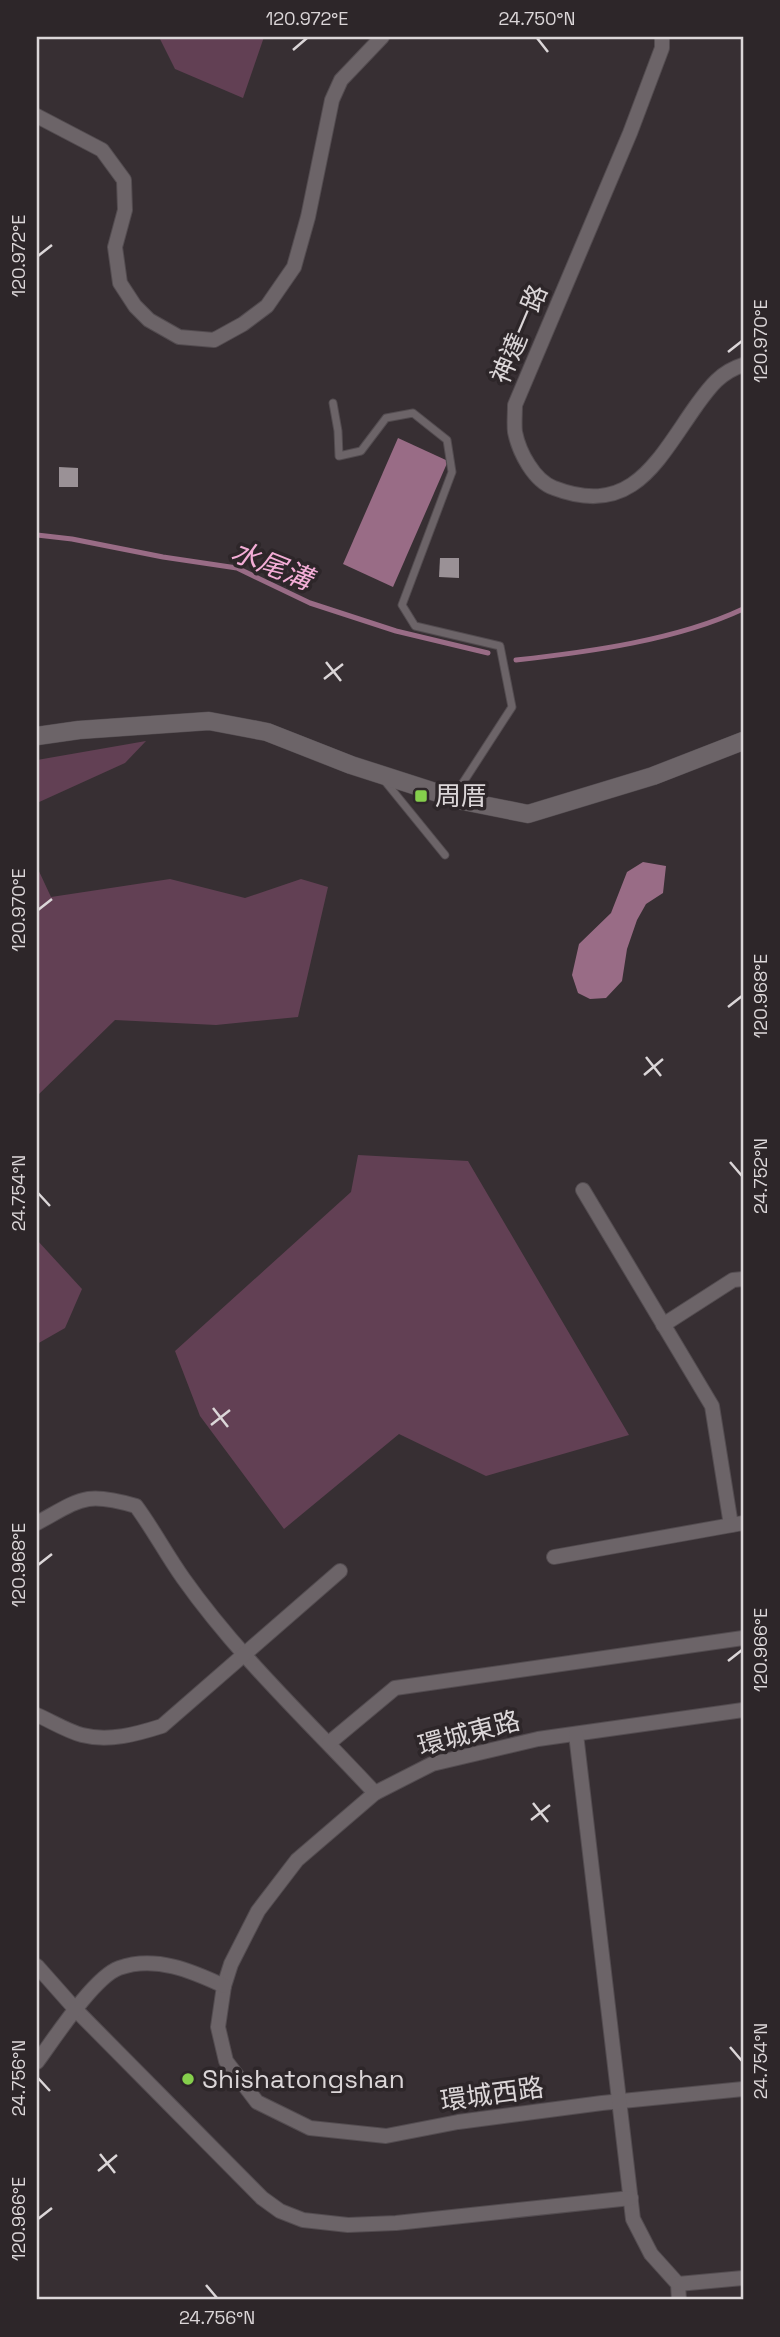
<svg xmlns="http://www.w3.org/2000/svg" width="780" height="2337" font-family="'Space Grotesk','Noto Sans TC',sans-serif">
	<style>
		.green { fill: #624054 }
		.water { fill: #996c86 }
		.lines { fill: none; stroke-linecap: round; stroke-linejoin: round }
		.stream { stroke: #996c86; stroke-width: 5 }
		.building { fill: #9a9196 }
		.service-casing { stroke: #534c50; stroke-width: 9 }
		.minor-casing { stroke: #534c50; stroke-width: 16 }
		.tertiary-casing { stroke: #534c50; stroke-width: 19 }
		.service { stroke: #6c6468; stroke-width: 7 }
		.minor { stroke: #6c6468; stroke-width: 14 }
		.tertiary { stroke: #6c6468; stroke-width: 18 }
		.ticks { fill: none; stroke: #dbd6d8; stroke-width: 2.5 }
		.poi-dot { fill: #85cf4c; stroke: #2d2629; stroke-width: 2.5 }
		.labels { text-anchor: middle; stroke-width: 7; stroke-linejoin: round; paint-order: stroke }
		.street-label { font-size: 26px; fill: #dbd6d8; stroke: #2d2629 }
		.poi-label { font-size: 26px; fill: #dbd6d8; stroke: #2d2629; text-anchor: start }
		.water-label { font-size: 28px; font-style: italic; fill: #f3add6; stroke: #2d2629 }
		.neatline { fill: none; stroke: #dbd6d8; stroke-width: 2.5 }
		.ticks-label { font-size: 18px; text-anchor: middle; fill: #dbd6d8 }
	</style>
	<rect width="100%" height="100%" fill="#372f33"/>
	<g class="green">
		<path d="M 159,37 L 264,37 L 243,98 L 175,69 Z"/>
		<path d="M 146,741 L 125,763 L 37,803 L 37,760 Z"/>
		<path d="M 37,867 L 51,897 L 170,879 L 245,898 L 301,879 L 328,887 L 298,1017 L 216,1025 L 115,1020 L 37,1096 Z"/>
		<path d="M 358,1155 L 468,1161 L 629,1435 L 486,1476 L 399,1434 L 284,1529 L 200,1416 L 175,1351 L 351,1192 Z"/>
		<path d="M 37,1240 L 82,1289 L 65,1328 L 37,1344 Z"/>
	</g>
	<g class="water">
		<path d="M 398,438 L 448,461 L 393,587 L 343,564 Z"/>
		<path d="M 643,862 L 666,866 L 663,893 L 646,904 L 637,920 L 627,949 L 622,981 L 606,998 L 590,999 L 578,993 L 572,975 L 579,944 L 611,913 L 627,872 Z"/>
	</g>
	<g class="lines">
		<g class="stream">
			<path d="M 37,535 L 72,539 L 163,557 L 237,568 L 310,603 L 396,631 L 488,653"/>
			<path d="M 516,660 C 589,652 677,640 743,609"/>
		</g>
	</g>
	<g class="building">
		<path d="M 59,467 L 78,468 L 78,487 L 59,487 Z"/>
		<path d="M 440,558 L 459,558 L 459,578 L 439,577 Z"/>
	</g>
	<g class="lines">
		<defs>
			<g id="service">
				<path d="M 333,403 L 338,431 L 339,456 L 361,451 L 386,418 L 413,413 L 447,440 L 452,472 L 402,605 L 415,626 L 500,646 L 512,707 L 453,798"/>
				<path d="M 384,780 L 445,855"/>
			</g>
			<g id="minor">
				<path d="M 662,37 L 662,48 L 630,133 L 515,405 C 515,414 514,424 515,432 C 519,452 534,481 554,488 C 632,518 657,461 696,406 C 709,388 720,372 743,365"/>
				<path d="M 37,116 L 102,150 L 124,180 L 125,210 L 115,247 L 120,283 L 135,306 L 149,320 L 179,337 L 214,340 L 243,324 L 267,306 L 294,267 L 308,217 L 332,100 L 341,80 L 382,37"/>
				<path d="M 583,1190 L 712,1406 L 731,1525"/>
				<path d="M 663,1325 L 733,1280 L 743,1279"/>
				<path d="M 37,1523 C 81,1499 85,1491 136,1506 C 153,1529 166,1554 183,1578 C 238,1656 310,1723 375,1793"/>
				<path d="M 554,1557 L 743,1523"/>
				<path d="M 743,1710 L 538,1739 L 432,1764 L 375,1793 L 297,1860 L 258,1911 L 231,1964 L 224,1986 L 218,2027 L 226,2061 L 257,2102 L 310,2128 L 386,2136 L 458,2122 L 602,2103 L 743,2089"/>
				<path d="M 37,1715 C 51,1721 67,1731 82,1735 C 109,1742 137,1734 162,1726 L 340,1571"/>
				<path d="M 576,1734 L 633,2219 L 651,2254 L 678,2284 L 679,2300"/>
				<path d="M 329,1743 L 395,1688 L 743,1638"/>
				<path d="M 37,1966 L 76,2010 L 262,2198 L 280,2211 L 303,2220 L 348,2225 L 396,2223 L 631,2198"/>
				<path d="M 37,2062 C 54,2039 94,1977 119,1968 C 155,1955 192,1971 224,1986"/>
				<path d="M 678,2284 L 743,2278"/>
			</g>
			<path id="tertiary" d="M 37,736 L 79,730 L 209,721 L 267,732 L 351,765 L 463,801 L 528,814 L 653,776 L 743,741"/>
		</defs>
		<use href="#service" class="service-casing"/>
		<use href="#minor" class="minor-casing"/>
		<use href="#tertiary" class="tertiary-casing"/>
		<use href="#service" class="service"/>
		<use href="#minor" class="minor"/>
		<use href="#tertiary" class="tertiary"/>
	</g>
	<path class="ticks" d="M 537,38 L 548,52M 293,50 L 307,38M 38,256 L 52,245M 728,352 L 742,341M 326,662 L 341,681M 324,679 L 343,664M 38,910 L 52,899M 728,1007 L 742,996M 646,1057 L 661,1076M 644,1075 L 663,1059M 730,1162 L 742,1176M 38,1193 L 50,1206M 213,1408 L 228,1427M 211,1425 L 230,1410M 38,1565 L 52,1554M 728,1661 L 742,1650M 533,1803 L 548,1822M 531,1820 L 550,1805M 730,2047 L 742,2061M 38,2078 L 50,2091M 100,2154 L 115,2173M 98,2171 L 117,2155M 38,2219 L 52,2208M 206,2285 L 217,2298"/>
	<g class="poi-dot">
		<rect x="414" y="789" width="14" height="14" rx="3.5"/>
		<circle cx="188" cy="2079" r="7"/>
	</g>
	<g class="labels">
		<g class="street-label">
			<text transform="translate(519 334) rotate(-67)" y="9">神達一路</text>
			<text transform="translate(469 1733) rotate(-15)" y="9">環城東路</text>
			<text transform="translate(492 2094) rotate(-8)" y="9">環城西路</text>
		</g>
		<g class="poi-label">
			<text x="435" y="805">周厝</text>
			<text x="202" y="2088">Shishatongshan</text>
		</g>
		<g class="water-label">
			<text transform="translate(272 565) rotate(22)" y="10">水尾溝</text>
		</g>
	</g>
	<rect width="780" height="2337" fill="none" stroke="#2d2629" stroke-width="77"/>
	<rect x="38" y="38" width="704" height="2260" class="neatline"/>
	<g class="ticks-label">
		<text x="307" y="25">120.972°E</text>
		<text x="537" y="25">24.750°N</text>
		<text transform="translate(19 256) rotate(-90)" y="6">120.972°E</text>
		<text transform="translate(761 341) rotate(-90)" y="6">120.970°E</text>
		<text transform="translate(19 910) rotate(-90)" y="6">120.970°E</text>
		<text transform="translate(761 996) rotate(-90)" y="6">120.968°E</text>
		<text transform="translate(761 1176) rotate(-90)" y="6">24.752°N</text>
		<text transform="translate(19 1193) rotate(-90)" y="6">24.754°N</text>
		<text transform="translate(19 1565) rotate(-90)" y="6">120.968°E</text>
		<text transform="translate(761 1650) rotate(-90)" y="6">120.966°E</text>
		<text transform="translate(761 2061) rotate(-90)" y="6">24.754°N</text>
		<text transform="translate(19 2078) rotate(-90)" y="6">24.756°N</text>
		<text transform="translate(19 2219) rotate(-90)" y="6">120.966°E</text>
		<text x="217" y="2324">24.756°N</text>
	</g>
</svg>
